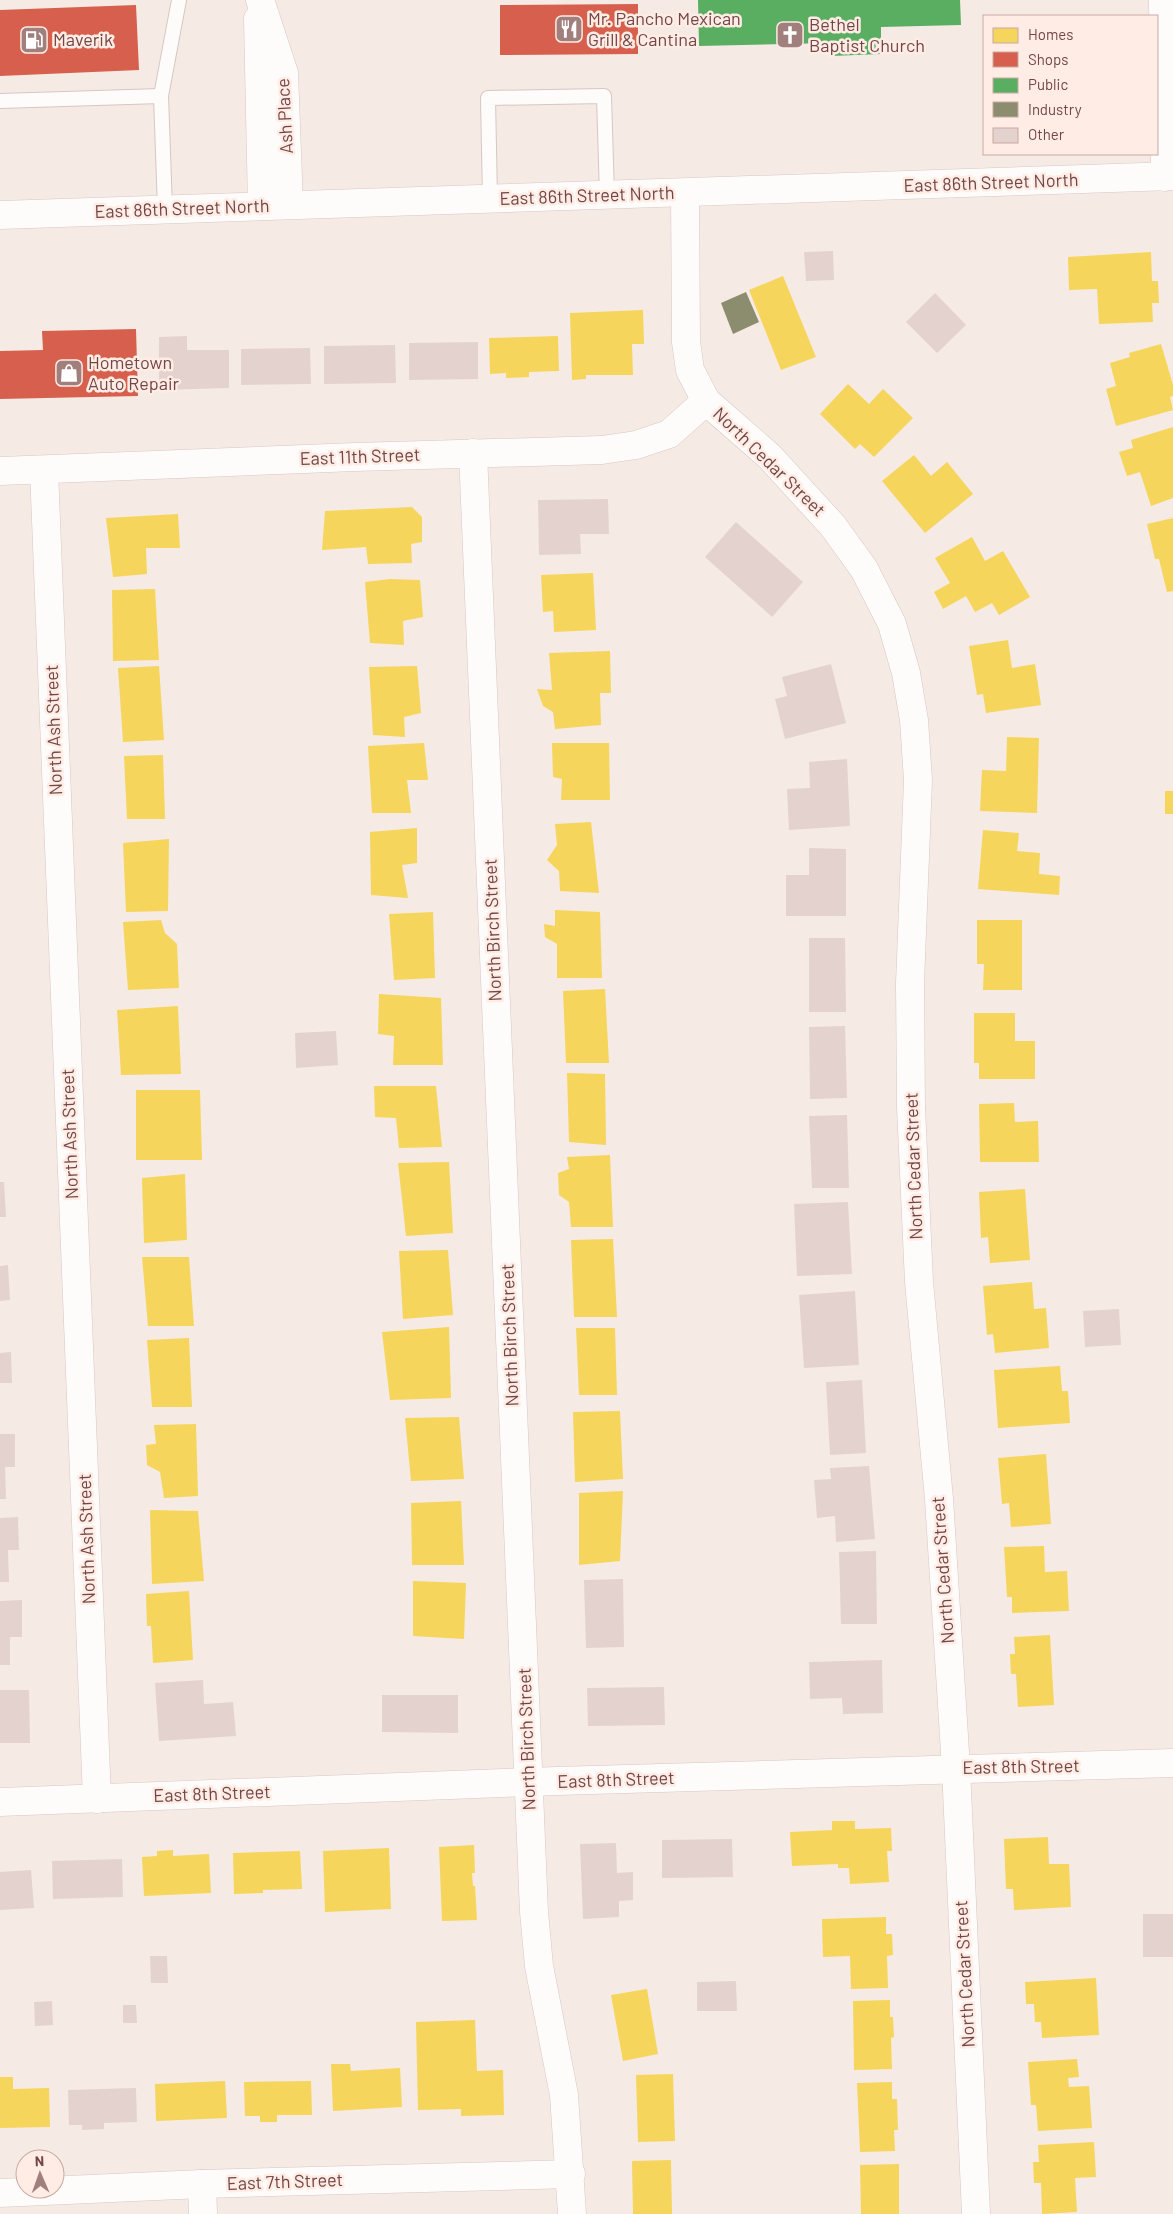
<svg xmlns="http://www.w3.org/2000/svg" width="1173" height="2214" font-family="Barlow,sans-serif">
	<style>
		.homes { fill: #f6d55c }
		.shops { fill: #d6604d }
		.public { fill: #5aae61 }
		.industry { fill: #8c8c6e }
		.building { fill: #e4d2cf }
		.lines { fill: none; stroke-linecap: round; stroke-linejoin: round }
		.lane-casing { stroke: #d7c6c3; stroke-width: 16 }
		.street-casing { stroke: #d7c6c3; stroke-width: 29 }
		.secondary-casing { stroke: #d8c6c4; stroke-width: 29 }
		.lane { stroke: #fefcfb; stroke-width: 14 }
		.street { stroke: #fefcfb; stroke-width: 28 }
		.secondary { stroke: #fefcfb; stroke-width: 28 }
		.labels { text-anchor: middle; stroke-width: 5; stroke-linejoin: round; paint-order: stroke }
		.poi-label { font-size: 18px; fill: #734645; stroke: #ffece4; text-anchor: start }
		.street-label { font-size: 18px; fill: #734645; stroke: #ffece4 }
	</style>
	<rect width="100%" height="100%" fill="#f6eae4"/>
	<g class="homes">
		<path d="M 1151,252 L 1152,281 L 1158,281 L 1159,303 L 1152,303 L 1153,322 L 1099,324 L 1097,289 L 1069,290 L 1068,257 Z"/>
		<path d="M 783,276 L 816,357 L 781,370 L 749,290 Z"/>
		<path d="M 643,310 L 644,344 L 632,344 L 633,375 L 586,375 L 586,379 L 572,380 L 570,313 Z"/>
		<path d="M 558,336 L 559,371 L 529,372 L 529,377 L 506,378 L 506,373 L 490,374 L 489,338 Z"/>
		<path d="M 1161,344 L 1173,385 L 1173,396 L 1170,397 L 1173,410 L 1116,426 L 1106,389 L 1116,386 L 1110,363 L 1130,357 L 1129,353 Z"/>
		<path d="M 848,384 L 869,404 L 883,389 L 913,418 L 874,457 L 860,444 L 855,449 L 820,414 Z"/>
		<path d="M 1173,427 L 1173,498 L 1151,506 L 1140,472 L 1127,476 L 1119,452 L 1133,448 L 1131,440 Z"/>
		<path d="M 914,455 L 931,476 L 947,462 L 973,494 L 925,533 L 882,481 Z"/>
		<path d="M 412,507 L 422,517 L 422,542 L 411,544 L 412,563 L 368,564 L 366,547 L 322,550 L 325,511 Z"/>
		<path d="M 178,514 L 180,548 L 146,548 L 147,574 L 113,577 L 106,518 Z"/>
		<path d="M 1173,518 L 1173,591 L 1167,592 L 1159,559 L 1155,559 L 1147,524 Z"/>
		<path d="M 972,537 L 985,561 L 1003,551 L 1030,597 L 999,615 L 992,603 L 975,612 L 966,596 L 943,609 L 934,592 L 950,583 L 935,558 Z"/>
		<path d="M 593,573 L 596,630 L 554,632 L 553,611 L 543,612 L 541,575 Z"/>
		<path d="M 390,579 L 420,580 L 423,617 L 403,621 L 404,645 L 370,643 L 365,582 Z"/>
		<path d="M 155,589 L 159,660 L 113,661 L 112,590 Z"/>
		<path d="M 1008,640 L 1012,668 L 1035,664 L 1041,705 L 986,713 L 983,694 L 977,695 L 969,646 Z"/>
		<path d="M 610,651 L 611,693 L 600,693 L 601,725 L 555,729 L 553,712 L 543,706 L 537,689 L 552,690 L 549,653 Z"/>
		<path d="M 159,666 L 164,740 L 123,742 L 118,668 Z"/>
		<path d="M 417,666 L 421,713 L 404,717 L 405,737 L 373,735 L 369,667 Z"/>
		<path d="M 1007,737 L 1039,738 L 1037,813 L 980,811 L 982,770 L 1006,771 Z"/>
		<path d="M 424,743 L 428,780 L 407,780 L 411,813 L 372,813 L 368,746 Z"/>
		<path d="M 552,743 L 609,743 L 610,800 L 561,800 L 562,779 L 553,777 Z"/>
		<path d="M 163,755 L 165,819 L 127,819 L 124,756 Z"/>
		<rect x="1165" y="791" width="8" height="23"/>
		<path d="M 591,822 L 599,893 L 560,891 L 559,871 L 547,860 L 557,845 L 555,824 Z"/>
		<path d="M 417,828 L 417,863 L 402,865 L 408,898 L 371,895 L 370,832 Z"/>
		<path d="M 983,830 L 1019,833 L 1017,851 L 1040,853 L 1039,874 L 1060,876 L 1059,895 L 978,889 Z"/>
		<path d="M 169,839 L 168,911 L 126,912 L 123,843 Z"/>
		<path d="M 555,910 L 600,912 L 602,978 L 557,978 L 557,944 L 545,937 L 544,924 L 555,926 Z"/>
		<path d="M 433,912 L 435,978 L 394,980 L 389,914 Z"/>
		<path d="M 161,920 L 165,933 L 177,944 L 179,988 L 128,990 L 123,922 Z"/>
		<path d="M 977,920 L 1022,920 L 1022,990 L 983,990 L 984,964 L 977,964 Z"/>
		<path d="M 605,989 L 609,1063 L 566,1063 L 563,991 Z"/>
		<path d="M 379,994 L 441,998 L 443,1065 L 393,1065 L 394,1036 L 378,1034 Z"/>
		<path d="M 178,1006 L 181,1074 L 121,1075 L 117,1010 Z"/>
		<path d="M 974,1013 L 1015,1013 L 1015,1041 L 1035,1041 L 1035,1079 L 979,1079 L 979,1063 L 974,1063 Z"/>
		<path d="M 567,1073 L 605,1074 L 606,1145 L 569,1142 Z"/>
		<path d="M 374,1086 L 436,1086 L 442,1147 L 399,1148 L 396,1118 L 375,1117 Z"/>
		<path d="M 136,1090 L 200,1090 L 202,1160 L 136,1160 Z"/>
		<path d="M 1014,1103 L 1015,1122 L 1038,1121 L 1039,1162 L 980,1162 L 979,1104 Z"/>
		<path d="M 610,1155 L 613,1227 L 571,1227 L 569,1202 L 559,1195 L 558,1173 L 569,1169 L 567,1157 Z"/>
		<path d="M 449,1162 L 453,1233 L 406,1236 L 398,1163 Z"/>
		<path d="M 185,1174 L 187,1240 L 144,1243 L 142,1178 Z"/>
		<path d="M 1025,1189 L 1030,1260 L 990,1263 L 988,1237 L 981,1238 L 979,1192 Z"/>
		<path d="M 613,1239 L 617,1317 L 574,1317 L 571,1240 Z"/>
		<path d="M 448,1250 L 453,1315 L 403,1319 L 399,1251 Z"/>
		<path d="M 142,1257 L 189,1257 L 194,1326 L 148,1326 Z"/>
		<path d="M 1032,1282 L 1034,1309 L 1046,1308 L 1049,1348 L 995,1353 L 993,1334 L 987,1335 L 983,1286 Z"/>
		<path d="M 449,1327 L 451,1398 L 390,1400 L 382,1332 Z"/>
		<path d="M 576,1328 L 615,1328 L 617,1395 L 579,1395 Z"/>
		<path d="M 189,1338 L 192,1407 L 152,1407 L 147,1340 Z"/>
		<path d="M 1060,1366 L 1062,1391 L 1068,1391 L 1070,1423 L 998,1428 L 994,1370 Z"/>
		<path d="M 620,1411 L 623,1479 L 575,1482 L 573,1412 Z"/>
		<path d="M 459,1417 L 464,1479 L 411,1481 L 405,1418 Z"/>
		<path d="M 196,1424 L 198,1496 L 164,1498 L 160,1472 L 147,1465 L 146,1445 L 156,1444 L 154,1425 Z"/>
		<path d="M 1046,1454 L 1051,1524 L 1011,1527 L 1009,1503 L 1002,1504 L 998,1458 Z"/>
		<path d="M 623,1491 L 620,1561 L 579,1565 L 579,1493 Z"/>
		<path d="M 461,1501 L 464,1565 L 412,1565 L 411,1503 Z"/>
		<path d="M 150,1510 L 198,1511 L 204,1581 L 152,1584 Z"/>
		<path d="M 1044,1546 L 1045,1572 L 1067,1571 L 1069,1611 L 1012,1613 L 1012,1597 L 1007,1597 L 1004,1547 Z"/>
		<path d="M 413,1581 L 466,1583 L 464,1639 L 413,1636 Z"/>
		<path d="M 189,1591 L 193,1660 L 153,1663 L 151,1626 L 147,1626 L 146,1594 Z"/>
		<path d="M 1050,1635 L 1054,1705 L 1018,1707 L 1016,1674 L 1011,1674 L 1010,1654 L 1015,1654 L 1014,1637 Z"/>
		<path d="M 832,1821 L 855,1821 L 855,1829 L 891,1828 L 892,1851 L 887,1851 L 889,1882 L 850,1884 L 849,1868 L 838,1868 L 838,1864 L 792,1866 L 790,1832 L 832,1830 Z"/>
		<path d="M 1048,1837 L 1049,1864 L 1069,1864 L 1071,1907 L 1014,1910 L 1013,1889 L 1006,1889 L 1004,1839 Z"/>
		<path d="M 474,1845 L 475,1873 L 472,1873 L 473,1886 L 475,1886 L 477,1920 L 442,1921 L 439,1847 Z"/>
		<path d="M 389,1848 L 391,1909 L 325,1912 L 323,1851 Z"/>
		<path d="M 173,1850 L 173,1856 L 209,1854 L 211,1893 L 144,1896 L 142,1857 L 157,1856 L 157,1851 Z"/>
		<path d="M 300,1851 L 302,1889 L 263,1890 L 263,1893 L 234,1894 L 233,1853 Z"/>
		<path d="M 886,1917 L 886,1934 L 892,1934 L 893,1955 L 887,1956 L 888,1988 L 851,1989 L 850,1956 L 823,1957 L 822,1919 Z"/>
		<path d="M 1096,1978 L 1099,2035 L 1042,2038 L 1041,2022 L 1035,2022 L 1034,2004 L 1026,2004 L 1025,1982 Z"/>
		<path d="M 647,1989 L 658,2054 L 623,2061 L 611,1995 Z"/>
		<path d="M 890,2000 L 890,2017 L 893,2017 L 894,2037 L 891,2038 L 892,2069 L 854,2070 L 853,2001 Z"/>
		<path d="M 475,2020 L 477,2071 L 503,2070 L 504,2115 L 461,2116 L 461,2109 L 418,2110 L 416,2022 Z"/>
		<path d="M 1077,2059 L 1079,2077 L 1068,2078 L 1069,2087 L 1089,2086 L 1092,2128 L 1038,2131 L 1036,2105 L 1031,2105 L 1028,2062 Z"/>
		<path d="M 331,2064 L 350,2064 L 351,2071 L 400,2068 L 402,2107 L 333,2111 Z"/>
		<path d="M 673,2074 L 675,2141 L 638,2142 L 636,2075 Z"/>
		<path d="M 0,2077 L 13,2077 L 13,2089 L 49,2088 L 50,2127 L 0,2128 Z"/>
		<path d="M 225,2081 L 227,2118 L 156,2121 L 155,2084 Z"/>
		<path d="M 311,2081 L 312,2115 L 277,2115 L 277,2122 L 260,2122 L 260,2116 L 245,2116 L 244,2082 Z"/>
		<path d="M 892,2082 L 892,2099 L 897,2099 L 898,2130 L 894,2130 L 895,2151 L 860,2152 L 857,2083 Z"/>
		<path d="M 1094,2142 L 1096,2177 L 1075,2178 L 1077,2212 L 1042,2214 L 1041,2183 L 1034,2183 L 1033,2162 L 1039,2162 L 1038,2145 Z"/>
		<path d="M 671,2160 L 672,2214 L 633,2214 L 632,2161 Z"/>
		<path d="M 899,2164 L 899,2214 L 861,2214 L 860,2165 Z"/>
	</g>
	<g class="shops">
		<path d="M 638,4 L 638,54 L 500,55 L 500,5 Z"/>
		<path d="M 136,5 L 139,70 L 0,76 L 0,10 Z"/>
		<path d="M 136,329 L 138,396 L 0,399 L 0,351 L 43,350 L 42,331 Z"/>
	</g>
	<path class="public" d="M 698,0 L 960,0 L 961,25 L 881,27 L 881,54 L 831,56 L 831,43 L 699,46 Z"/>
	<path class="industry" d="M 746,292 L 759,322 L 733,334 L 721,303 Z"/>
	<g class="building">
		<path d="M 833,251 L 834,280 L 806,281 L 804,252 Z"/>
		<path d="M 935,293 L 966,325 L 937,353 L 906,322 Z"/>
		<path d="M 187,336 L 187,350 L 229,350 L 229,388 L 159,390 L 159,337 Z"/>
		<path d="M 478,342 L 478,379 L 409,380 L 409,343 Z"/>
		<path d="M 395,345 L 396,383 L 324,384 L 324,346 Z"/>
		<path d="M 310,348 L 311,384 L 241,385 L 241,349 Z"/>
		<path d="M 608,499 L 609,534 L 580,534 L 581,554 L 539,555 L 538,500 Z"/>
		<path d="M 736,522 L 803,582 L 772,617 L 705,557 Z"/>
		<path d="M 831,664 L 846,723 L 785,739 L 775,699 L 787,696 L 782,677 Z"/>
		<path d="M 847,759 L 850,826 L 789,830 L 787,789 L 810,788 L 809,762 Z"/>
		<path d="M 809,848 L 846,849 L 846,916 L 786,916 L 786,875 L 809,875 Z"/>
		<path d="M 809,938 L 845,938 L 846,1012 L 809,1012 Z"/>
		<path d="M 845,1026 L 847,1098 L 810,1099 L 809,1027 Z"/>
		<path d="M 336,1031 L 338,1065 L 296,1068 L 295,1033 Z"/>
		<path d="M 847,1115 L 849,1188 L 812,1188 L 809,1116 Z"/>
		<path d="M 0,1182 L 4,1182 L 6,1217 L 0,1217 Z"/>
		<path d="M 848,1202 L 852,1274 L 797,1276 L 794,1204 Z"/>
		<path d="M 8,1265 L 10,1300 L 0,1301 L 0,1266 Z"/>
		<path d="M 855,1291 L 859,1365 L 804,1368 L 799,1295 Z"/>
		<path d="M 1119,1309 L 1121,1345 L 1085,1347 L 1083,1311 Z"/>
		<path d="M 11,1352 L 12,1383 L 0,1383 L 0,1353 Z"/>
		<path d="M 862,1380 L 866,1453 L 830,1455 L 826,1382 Z"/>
		<path d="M 0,1434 L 15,1434 L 15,1467 L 5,1467 L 6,1499 L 0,1499 Z"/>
		<path d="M 869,1466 L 875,1539 L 836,1542 L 835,1516 L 817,1518 L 814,1480 L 831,1479 L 830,1468 Z"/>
		<path d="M 18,1517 L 19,1550 L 8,1550 L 9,1582 L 0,1582 L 0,1518 Z"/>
		<path d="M 876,1551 L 877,1624 L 841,1624 L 839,1552 Z"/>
		<path d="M 623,1579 L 624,1647 L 586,1648 L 584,1580 Z"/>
		<path d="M 22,1600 L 22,1637 L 10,1637 L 10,1665 L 0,1665 L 0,1601 Z"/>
		<path d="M 882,1660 L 883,1713 L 843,1714 L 842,1698 L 810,1699 L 809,1662 Z"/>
		<path d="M 203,1680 L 204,1704 L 233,1702 L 236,1736 L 159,1741 L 155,1683 Z"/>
		<path d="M 664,1687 L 665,1725 L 588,1726 L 587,1688 Z"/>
		<path d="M 0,1690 L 29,1690 L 30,1743 L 0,1743 Z"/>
		<path d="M 382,1695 L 458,1695 L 458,1733 L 382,1732 Z"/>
		<path d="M 732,1839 L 733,1877 L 662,1878 L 662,1840 Z"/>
		<path d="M 616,1843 L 617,1873 L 633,1872 L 633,1900 L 619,1901 L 619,1917 L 583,1919 L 580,1844 Z"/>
		<path d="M 122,1859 L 123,1897 L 53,1899 L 52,1861 Z"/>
		<path d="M 31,1870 L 34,1908 L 0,1910 L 0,1872 Z"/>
		<rect x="1143" y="1914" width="30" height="43"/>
		<path d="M 150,1956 L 167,1956 L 168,1983 L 151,1983 Z"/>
		<path d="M 736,1981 L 737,2011 L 697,2011 L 697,1982 Z"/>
		<path d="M 52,2001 L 53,2025 L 35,2026 L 34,2002 Z"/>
		<path d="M 123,2005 L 136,2005 L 137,2023 L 123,2023 Z"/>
		<path d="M 136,2088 L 137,2122 L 104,2123 L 104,2129 L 82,2130 L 82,2125 L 69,2125 L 68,2090 Z"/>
	</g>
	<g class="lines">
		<defs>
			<g id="lane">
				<path d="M 0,101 L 161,96"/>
				<path d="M 490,199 L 488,98 L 604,96 L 607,196"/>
				<path d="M 165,209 L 161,96 L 179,0"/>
			</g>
			<g id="street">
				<path d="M 260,0 L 284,73 L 289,205"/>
				<path d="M 1163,0 L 1165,177"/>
				<path d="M 258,19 L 262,206"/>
				<path d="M 685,193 L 686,342 L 690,370 L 706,401 L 769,456 L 833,526 L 864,569 L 892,624 L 906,673 L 914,720 L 918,780 L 910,983 L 911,1107 L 919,1282 L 939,1499 L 956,1768 L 976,2214"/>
				<path d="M 473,453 L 534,1912 L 539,1966 L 564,2095 L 572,2214"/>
				<path d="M 44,470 L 97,1799"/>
				<path d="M 0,471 L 355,457 L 602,450 L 636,445 L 669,434 L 706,401"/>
				<path d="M 0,1802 L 557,1781 L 1173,1763"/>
				<path d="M 202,2184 L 203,2214"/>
				<path d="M 0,2193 L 202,2184 L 571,2174"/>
			</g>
			<path id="secondary" d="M 0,215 L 1173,176"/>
		</defs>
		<use href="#lane" class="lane-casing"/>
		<use href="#street" class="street-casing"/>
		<use href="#secondary" class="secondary-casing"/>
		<use href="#lane" class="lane"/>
		<use href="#street" class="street"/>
		<use href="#secondary" class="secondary"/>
	</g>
	<defs>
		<symbol id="restaurant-square" viewBox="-11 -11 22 22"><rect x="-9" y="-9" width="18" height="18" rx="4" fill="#a17f7d" stroke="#ffece4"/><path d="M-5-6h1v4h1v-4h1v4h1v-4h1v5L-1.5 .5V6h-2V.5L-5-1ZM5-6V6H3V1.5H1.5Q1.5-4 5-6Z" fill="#fff"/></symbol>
		<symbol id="church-square" viewBox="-11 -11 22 22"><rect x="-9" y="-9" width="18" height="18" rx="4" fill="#a17f7d" stroke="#ffece4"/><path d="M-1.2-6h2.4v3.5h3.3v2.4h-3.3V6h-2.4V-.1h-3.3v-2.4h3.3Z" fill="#fff"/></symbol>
		<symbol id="fuel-square" viewBox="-11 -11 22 22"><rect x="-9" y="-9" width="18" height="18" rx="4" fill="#a17f7d" stroke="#ffece4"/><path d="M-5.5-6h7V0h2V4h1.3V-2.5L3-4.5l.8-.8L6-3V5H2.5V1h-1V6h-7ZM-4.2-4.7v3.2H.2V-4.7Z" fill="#fff"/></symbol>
		<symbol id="shop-square" viewBox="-11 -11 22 22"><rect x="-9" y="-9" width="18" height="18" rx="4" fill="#a17f7d" stroke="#ffece4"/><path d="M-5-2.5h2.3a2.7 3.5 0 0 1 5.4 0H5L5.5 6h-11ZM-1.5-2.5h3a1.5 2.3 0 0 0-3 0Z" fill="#fff"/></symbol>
	</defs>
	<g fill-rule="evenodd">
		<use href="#restaurant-square" x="553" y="13" width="32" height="32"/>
		<use href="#church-square" x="774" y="19" width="32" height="32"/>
		<use href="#fuel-square" x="18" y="24" width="32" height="32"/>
		<use href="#shop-square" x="53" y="357" width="32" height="32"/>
	</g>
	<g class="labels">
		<g class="poi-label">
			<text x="588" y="25">Mr. Pancho Mexican<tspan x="588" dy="21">Grill &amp; Cantina</tspan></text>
			<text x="809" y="31">Bethel<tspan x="809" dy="21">Baptist Church</tspan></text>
			<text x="53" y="46">Maverik</text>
			<text x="88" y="369">Hometown<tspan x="88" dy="21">Auto Repair</tspan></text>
		</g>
		<g class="street-label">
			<text transform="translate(285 116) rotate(-93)" y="6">Ash Place</text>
			<text transform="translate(991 183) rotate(-2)" y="6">East 86th Street North</text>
			<text transform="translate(587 196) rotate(-2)" y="6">East 86th Street North</text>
			<text transform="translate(182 209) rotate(-2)" y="6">East 86th Street North</text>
			<text transform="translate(360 457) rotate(-2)" y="6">East 11th Street</text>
			<text transform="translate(769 462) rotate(44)" y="6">North Cedar Street</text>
			<text transform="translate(54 730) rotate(-92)" y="6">North Ash Street</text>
			<text transform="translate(493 930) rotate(-92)" y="6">North Birch Street</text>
			<text transform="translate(70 1134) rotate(-92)" y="6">North Ash Street</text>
			<text transform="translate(914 1166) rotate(-92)" y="6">North Cedar Street</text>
			<text transform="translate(510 1335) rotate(-92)" y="6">North Birch Street</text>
			<text transform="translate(87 1539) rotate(-92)" y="6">North Ash Street</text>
			<text transform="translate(943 1570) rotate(-94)" y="6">North Cedar Street</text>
			<text transform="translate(527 1739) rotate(-92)" y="6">North Birch Street</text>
			<text transform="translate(1021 1767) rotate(-1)" y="6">East 8th Street</text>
			<text transform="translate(616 1780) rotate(-2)" y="6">East 8th Street</text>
			<text transform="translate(212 1794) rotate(-2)" y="6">East 8th Street</text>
			<text transform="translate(965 1974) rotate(-93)" y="6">North Cedar Street</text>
			<text transform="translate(285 2182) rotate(-2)" y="6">East 7th Street</text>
		</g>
	</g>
	<rect x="983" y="15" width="175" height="140" fill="#ffece4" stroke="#c7aaa4"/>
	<rect x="993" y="28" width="25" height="15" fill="#f6d55c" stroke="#c7aaa4"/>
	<text x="1028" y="40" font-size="15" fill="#734645">Homes</text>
	<rect x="993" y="52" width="25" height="15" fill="#d6604d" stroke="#c7aaa4"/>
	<text x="1028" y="65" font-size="15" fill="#734645">Shops</text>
	<rect x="993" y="78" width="25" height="15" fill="#5aae61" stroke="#c7aaa4"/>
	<text x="1028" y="90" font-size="15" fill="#734645">Public</text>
	<rect x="993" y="102" width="25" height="15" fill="#8c8c6e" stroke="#c7aaa4"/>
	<text x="1028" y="115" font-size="15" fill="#734645">Industry</text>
	<rect x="993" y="128" width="25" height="15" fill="#e4d2cf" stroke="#c7aaa4"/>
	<text x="1028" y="140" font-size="15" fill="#734645">Other</text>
	<g transform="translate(40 2174) rotate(358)"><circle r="24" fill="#ffece4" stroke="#c7aaa4"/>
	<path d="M0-4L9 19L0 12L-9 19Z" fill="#a17f7d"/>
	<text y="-8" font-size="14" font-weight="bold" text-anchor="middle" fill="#734645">N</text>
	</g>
</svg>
